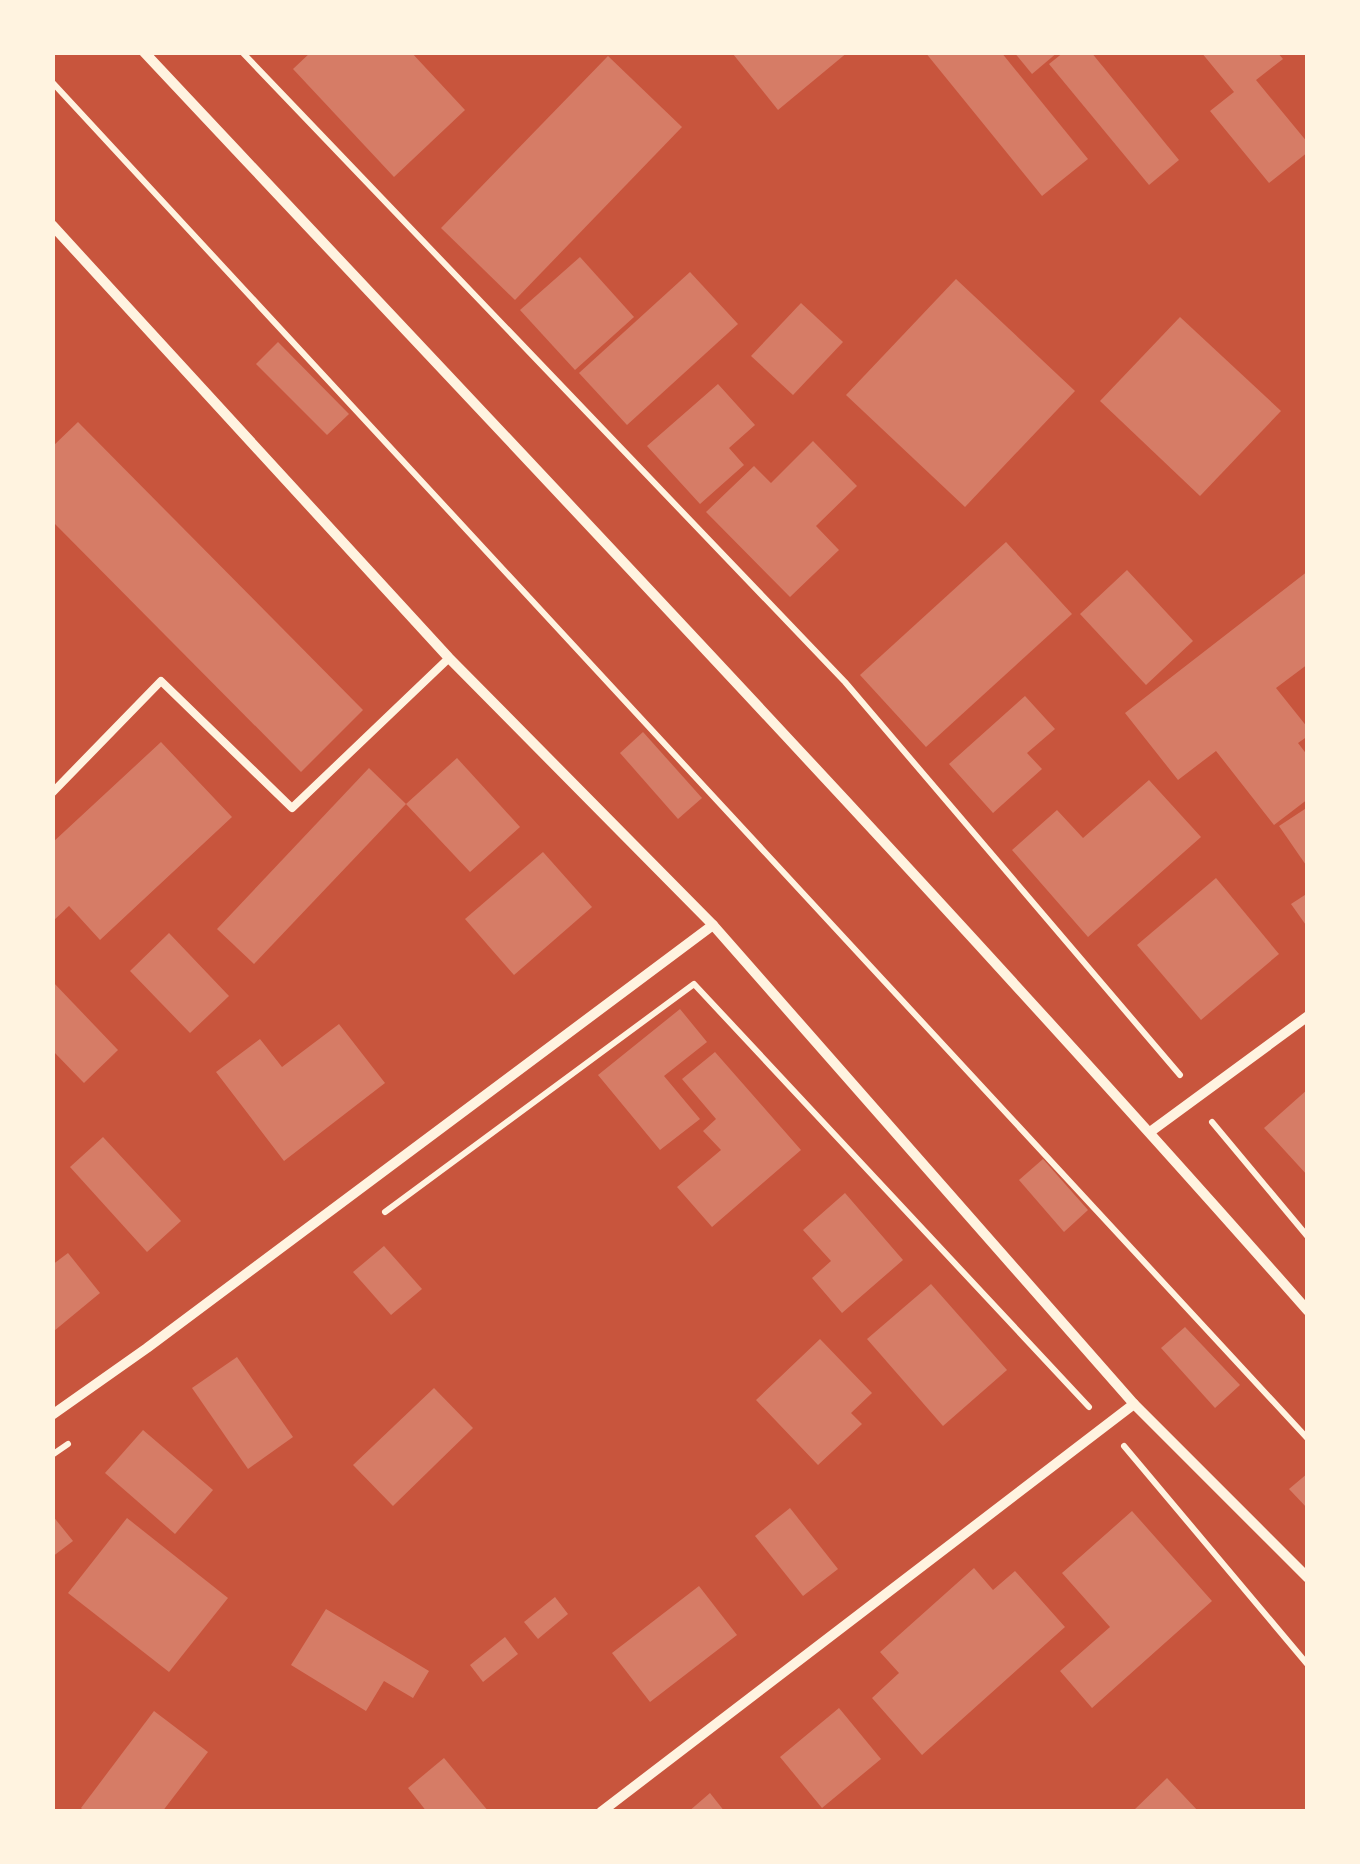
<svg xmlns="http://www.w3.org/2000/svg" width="1360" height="1864" font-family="'Fira Sans',sans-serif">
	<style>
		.building { fill: #d67c66 }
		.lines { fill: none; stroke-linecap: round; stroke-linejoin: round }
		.path { stroke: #fff3e0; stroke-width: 6 }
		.service { stroke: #fff3e0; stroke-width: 8 }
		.minor { stroke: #fff3e0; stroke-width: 10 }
	</style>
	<rect width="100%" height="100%" fill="#c8553d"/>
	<g class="building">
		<path d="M 311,52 L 411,52 L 465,110 L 394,177 L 293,69 Z"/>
		<path d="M 735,52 L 848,52 L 778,110 L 733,54 Z"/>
		<path d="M 925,52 L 1001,52 L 1088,159 L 1042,196 Z"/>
		<path d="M 1014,52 L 1058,52 L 1032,74 Z"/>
		<path d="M 1064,52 L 1091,52 L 1179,160 L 1149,185 L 1049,64 Z"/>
		<path d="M 1201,52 L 1277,52 L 1283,59 L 1256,80 L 1308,143 L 1308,152 L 1269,183 L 1210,111 L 1234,92 Z"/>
		<path d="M 608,56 L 682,127 L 515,300 L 441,228 Z"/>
		<path d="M 580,257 L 634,317 L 575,370 L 520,310 Z"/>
		<path d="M 690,272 L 738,324 L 627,425 L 579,373 Z"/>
		<path d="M 956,279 L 1075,391 L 965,507 L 846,395 Z"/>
		<path d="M 801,303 L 843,342 L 793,395 L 751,356 Z"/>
		<path d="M 1180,317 L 1281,411 L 1200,496 L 1100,401 Z"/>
		<path d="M 278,342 L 349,414 L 327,435 L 256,364 Z"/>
		<path d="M 718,384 L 755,425 L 729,448 L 744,465 L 700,504 L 647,446 Z"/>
		<path d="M 78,422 L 363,710 L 301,772 L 52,521 L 52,447 Z"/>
		<path d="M 813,441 L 857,486 L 816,526 L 839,550 L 790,597 L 706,512 L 754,466 L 771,483 Z"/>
		<path d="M 1006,542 L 1072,614 L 926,747 L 860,675 Z"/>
		<path d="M 1127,570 L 1193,641 L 1146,685 L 1080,614 Z"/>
		<path d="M 1308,571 L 1308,664 L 1276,688 L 1308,728 L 1308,736 L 1298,743 L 1308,756 L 1308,799 L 1274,825 L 1216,751 L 1178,780 L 1125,713 Z"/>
		<path d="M 1025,696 L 1055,729 L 1027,753 L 1042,769 L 993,813 L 949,764 Z"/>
		<path d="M 643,732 L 702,798 L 678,819 L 620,753 Z"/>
		<path d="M 161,742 L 232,817 L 100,940 L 69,906 L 52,922 L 52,843 Z"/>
		<path d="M 457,758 L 520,827 L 470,872 L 406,804 Z"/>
		<path d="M 369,768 L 406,804 L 254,964 L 217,929 Z"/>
		<path d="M 1149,780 L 1201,837 L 1088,937 L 1012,850 L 1057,810 L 1083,838 Z"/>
		<path d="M 1308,807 L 1308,868 L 1279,826 Z"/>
		<path d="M 543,852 L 592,907 L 514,975 L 465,919 Z"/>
		<path d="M 1216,878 L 1279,954 L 1201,1020 L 1137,945 Z"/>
		<path d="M 1308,893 L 1308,928 L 1291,904 Z"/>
		<path d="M 169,933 L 229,996 L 190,1033 L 130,971 Z"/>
		<path d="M 52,981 L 118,1050 L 84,1083 L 52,1050 Z"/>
		<path d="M 680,1009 L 707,1042 L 664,1076 L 700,1119 L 660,1150 L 598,1075 Z"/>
		<path d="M 339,1024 L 385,1083 L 284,1161 L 216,1072 L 260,1039 L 282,1067 Z"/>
		<path d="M 715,1052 L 801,1150 L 712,1227 L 677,1187 L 721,1150 L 703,1131 L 716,1119 L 682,1079 Z"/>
		<path d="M 1308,1089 L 1308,1176 L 1264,1128 Z"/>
		<path d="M 103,1137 L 181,1221 L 147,1252 L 70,1167 Z"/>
		<path d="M 1043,1159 L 1088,1210 L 1064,1232 L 1019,1180 Z"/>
		<path d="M 845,1193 L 903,1260 L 842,1313 L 812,1278 L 831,1261 L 803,1230 Z"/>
		<path d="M 384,1246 L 422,1289 L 391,1315 L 353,1272 Z"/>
		<path d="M 68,1253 L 100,1293 L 54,1331 L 52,1265 Z"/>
		<path d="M 931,1284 L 1007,1370 L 943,1426 L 867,1339 Z"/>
		<path d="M 1185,1327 L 1240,1385 L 1215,1408 L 1161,1348 Z"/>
		<path d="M 820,1339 L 872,1393 L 851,1413 L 862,1424 L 818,1465 L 756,1400 Z"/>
		<path d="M 237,1357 L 293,1437 L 248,1469 L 192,1388 Z"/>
		<path d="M 434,1388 L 473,1428 L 393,1506 L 353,1465 Z"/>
		<path d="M 143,1430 L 213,1490 L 175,1534 L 105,1473 Z"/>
		<path d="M 1308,1473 L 1308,1509 L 1289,1489 Z"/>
		<path d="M 790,1508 L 838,1569 L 803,1596 L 755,1536 Z"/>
		<path d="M 1132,1511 L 1212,1601 L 1092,1708 L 1060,1671 L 1110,1627 L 1062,1573 Z"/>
		<path d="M 52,1515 L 73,1541 L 52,1557 Z"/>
		<path d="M 127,1518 L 228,1598 L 169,1672 L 68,1593 Z"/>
		<path d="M 974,1568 L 993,1590 L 1015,1571 L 1065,1627 L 922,1755 L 872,1698 L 899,1673 L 880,1652 Z"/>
		<path d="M 699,1586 L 737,1635 L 650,1702 L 612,1653 Z"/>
		<path d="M 555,1597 L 568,1614 L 538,1639 L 524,1622 Z"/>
		<path d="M 326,1609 L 429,1671 L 413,1698 L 384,1681 L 366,1711 L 291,1665 Z"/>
		<path d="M 505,1637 L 518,1654 L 483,1682 L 470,1665 Z"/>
		<path d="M 839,1708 L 881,1759 L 822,1808 L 780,1757 Z"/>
		<path d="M 154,1711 L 208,1752 L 162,1812 L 85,1812 L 81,1808 Z"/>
		<path d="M 444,1758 L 489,1812 L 427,1812 L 408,1788 Z"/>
		<path d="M 1167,1778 L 1199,1812 L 1132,1812 Z"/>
		<path d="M 710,1793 L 725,1812 L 688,1812 Z"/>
	</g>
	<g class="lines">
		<g class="path">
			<path d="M 242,52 L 845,682 L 1180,1075"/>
			<path d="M 52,82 L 1308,1439"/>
			<path d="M 1212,1122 L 1308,1237"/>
			<path d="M 385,1212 L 694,984 L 1089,1407"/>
			<path d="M 1124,1446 L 1308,1665"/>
			<path d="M 52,1455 L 68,1444"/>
		</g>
		<path class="service" d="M 52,793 L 161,681 L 292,808 L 449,658"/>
		<g class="minor">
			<path d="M 144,52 C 535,469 930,882 1308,1311"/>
			<path d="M 52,225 L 449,658 L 713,925 L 1134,1404 L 1308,1578"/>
			<path d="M 1150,1132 L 1308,1016"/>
			<path d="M 52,1415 L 147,1348 L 713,925"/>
			<path d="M 601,1812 L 1134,1404"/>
		</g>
	</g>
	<rect width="1360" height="1864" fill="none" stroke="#fff3e0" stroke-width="110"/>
</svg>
